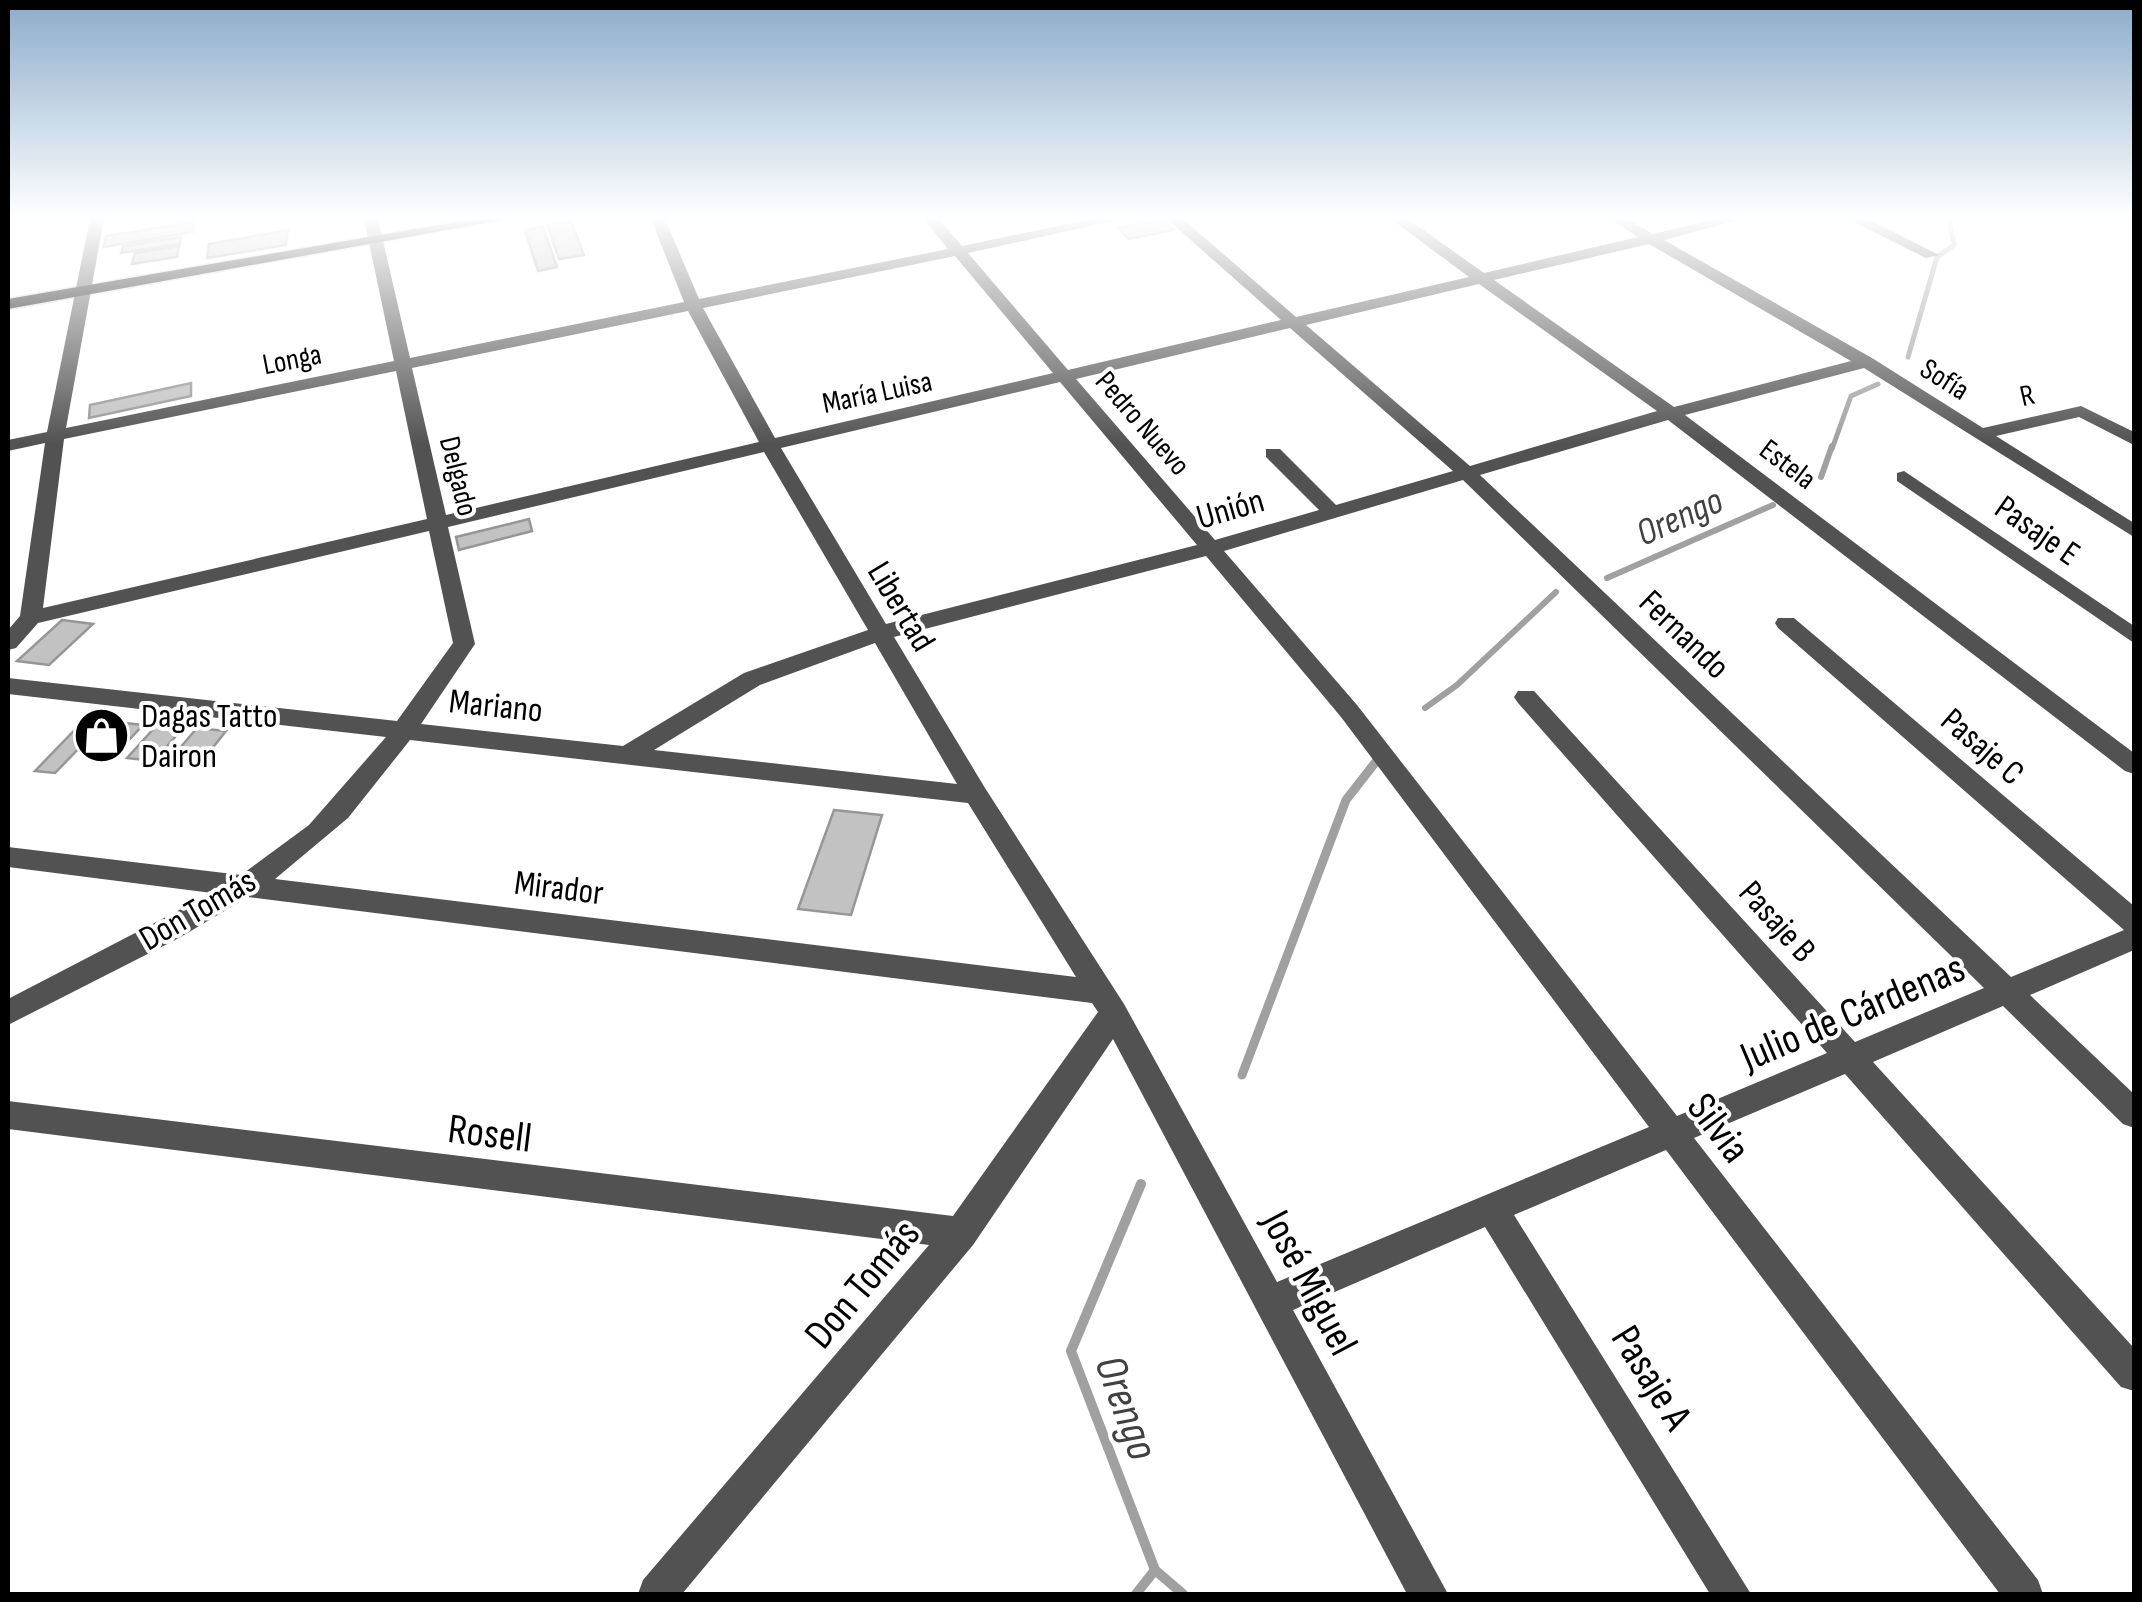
<svg xmlns="http://www.w3.org/2000/svg" width="2142" height="1602" font-family="'Sofia Sans Condensed',sans-serif">
	<style>
		.lines { fill: none; stroke-linecap: round; stroke-linejoin: round }
		.stream-far3 { stroke: #a0a0a0; stroke-width: 5 }
		.stream-far2 { stroke: #a0a0a0; stroke-width: 6 }
		.stream-far1 { stroke: #a0a0a0; stroke-width: 9 }
		.stream { stroke: #a0a0a0; stroke-width: 10 }
		.building { fill: #c2c2c2; stroke: #969696; stroke-width: 2.5 }
		.major-casing { stroke: #dbdbdb; stroke-width: 3 }
		.minor { fill: #525252; fill-rule: evenodd }
		.major { fill: #000; fill-rule: evenodd }
		.labels { text-anchor: middle; stroke-width: 8; stroke-linejoin: round; paint-order: stroke }
		.far-street-label { font-size: 30px; fill: #000; stroke: #fff }
		.street-label { font-size: 35px; fill: #000; stroke: #fff }
		.poi-label { font-size: 35px; fill: #000; stroke: #fff; text-anchor: start }
		.water-label { font-size: 38px; font-style: italic; fill: #414141; stroke: #fff }
		.near-street-label { font-size: 42px; fill: #000; stroke: #fff }
		.near-water-label { font-size: 45px; font-style: italic; fill: #414141; stroke: #fff }
	</style>
	<rect width="100%" height="100%" fill="#fff"/>
	<g class="lines">
		<g class="stream-far3">
			<path d="M 1908,357 L 1937,257 L 1954,245 L 1949,219"/>
			<path d="M 1832,449 L 1851,396 L 1878,384"/>
		</g>
		<g class="stream-far2">
			<path d="M 1821,477 L 1832,446"/>
			<path d="M 1607,578 L 1773,505"/>
			<path d="M 1425,708 L 1457,685 L 1556,592"/>
		</g>
		<path class="stream-far1" d="M 1242,1075 L 1346,800 L 1378,759"/>
		<g class="stream">
			<path d="M 1141,1184 L 1071,1351 L 1155,1570 L 1183,1594"/>
			<path d="M 1136,1594 L 1155,1570"/>
		</g>
	</g>
	<g class="building">
		<path d="M 1162,219 L 1174,230 L 1129,239 L 1118,228 Z"/>
		<path d="M 571,221 L 584,255 L 559,259 L 547,225 Z"/>
		<path d="M 194,222 L 193,232 L 104,247 L 106,236 Z"/>
		<path d="M 543,227 L 557,267 L 538,271 L 525,230 Z"/>
		<path d="M 288,230 L 286,245 L 207,258 L 209,244 Z"/>
		<path d="M 181,237 L 180,244 L 121,253 L 123,246 Z"/>
		<path d="M 179,246 L 177,257 L 132,264 L 135,253 Z"/>
		<path d="M 191,383 L 191,396 L 89,418 L 90,405 Z"/>
		<path d="M 529,519 L 532,531 L 459,550 L 456,537 Z"/>
		<path d="M 62,620 L 93,624 L 49,665 L 17,661 Z"/>
		<path d="M 93,711 L 113,713 L 55,773 L 35,771 Z"/>
		<path d="M 116,722 L 143,725 L 113,757 L 86,754 Z"/>
		<path d="M 157,725 L 183,728 L 154,761 L 127,758 Z"/>
		<path d="M 197,728 L 226,731 L 198,766 L 168,762 Z"/>
		<path d="M 834,810 L 882,815 L 851,915 L 798,909 Z"/>
	</g>
	<g class="lines">
		<defs>
			<path id="major" d="M 473,219 L 508,219 L 8,309 L 8,299 Z"/>
		</defs>
		<use href="#major" class="major-casing"/>
		<g class="minor">
			<path d="M 90,219 L 104,219 L 66,428 L 394,361 L 364,219 L 378,219 L 410,358 L 684,302 L 651,219 L 665,219 L 699,299 L 948,249 L 924,219 L 939,219 L 962,246 L 1091,219 L 1122,219 L 968,253 L 1068,370 L 1281,320 L 1167,219 L 1183,219 L 1296,317 L 1469,277 L 1391,219 L 1408,219 L 1484,273 L 1638,237 L 1610,219 L 1628,219 L 1653,234 L 1714,219 L 1742,219 L 1664,240 L 1872,358 L 1983,428 L 2081,406 L 2134,432 L 2134,445 L 2079,417 L 1996,436 L 2134,523 L 2134,537 L 1864,368 L 1685,415 L 2134,753 L 2134,774 L 2125,771 L 1668,420 L 1480,475 L 2011,977 L 2124,930 L 1778,628 L 1775,623 L 1778,618 L 1794,618 L 2134,906 L 2134,950 L 2030,995 L 2134,1094 L 2134,1128 L 2123,1124 L 2003,1006 L 1873,1062 L 2134,1348 L 2134,1391 L 2121,1387 L 1845,1074 L 1694,1138 L 2038,1580 L 2043,1594 L 2000,1594 L 1666,1150 L 1514,1215 L 1751,1594 L 1710,1594 L 1485,1227 L 1293,1310 L 1448,1594 L 1407,1594 L 1113,1039 L 973,1245 L 682,1594 L 638,1594 L 643,1580 L 929,1245 L 8,1129 L 8,1101 L 953,1216 L 1098,1012 L 1092,1003 L 248,897 L 179,938 L 8,1025 L 8,999 L 212,893 L 8,867 L 8,847 L 241,875 L 309,825 L 386,737 L 8,694 L 8,678 L 397,721 L 453,643 L 429,531 L 38,623 L 16,648 L 8,650 L 8,630 L 20,616 L 45,443 L 8,451 L 8,440 L 47,432 ZM 1649,244 L 1851,361 L 1674,407 L 1494,280 ZM 955,256 L 1053,373 L 775,438 L 703,308 ZM 1479,284 L 1657,411 L 1470,466 L 1306,325 ZM 688,311 L 759,442 L 446,515 L 412,368 ZM 1290,328 L 1453,471 L 1336,505 L 1280,449 L 1266,449 L 1266,457 L 1319,510 L 1215,540 L 1076,379 ZM 396,371 L 427,519 L 43,608 L 64,439 ZM 1060,382 L 1197,545 L 886,624 L 781,448 ZM 764,452 L 868,630 L 744,673 L 623,746 L 421,724 L 475,644 L 448,527 ZM 1463,480 L 1984,988 L 1855,1042 L 1534,691 L 1518,691 L 1514,697 L 1518,703 L 1827,1053 L 1677,1116 L 1357,705 L 1224,551 ZM 1206,556 L 1341,717 L 1649,1127 L 1277,1282 L 1124,1004 L 985,788 L 894,637 ZM 875,643 L 957,784 L 654,750 L 760,685 ZM 410,740 L 968,803 L 1076,977 L 275,879 L 348,818 Z"/>
			<path d="M 1848,219 L 1868,219 L 1939,255 L 1926,258 Z"/>
			<path d="M 1904,471 L 2134,626 L 2134,643 L 1897,481 L 1897,473 Z"/>
		</g>
		<use href="#major" class="major"/>
	</g>
	<linearGradient id="sky" x2="0" y2="1"><stop stop-color="#8baccb"/><stop offset="0.49" stop-color="#fff"/><stop offset="1" stop-color="#fff" stop-opacity="0"/></linearGradient>
	<rect width="2142" height="444" fill="url(#sky)"/>
	<defs>
		<symbol id="shop-disc" viewBox="-11 -11 22 22"><circle r="9.5" fill="#000" stroke="#fff"/><path d="M-5-2.5h2.3a2.7 3.5 0 0 1 5.4 0H5L5.5 6h-11ZM-1.5-2.5h3a1.5 2.3 0 0 0-3 0Z" fill="#fff"/></symbol>
	</defs>
	<g fill-rule="evenodd">
		<use href="#shop-disc" x="70" y="704" width="63" height="63"/>
	</g>
	<g class="labels">
		<g class="far-street-label">
			<text transform="translate(292 359) rotate(-11)" y="10">Longa</text>
			<text transform="translate(1945 379) rotate(32)" y="10">Sofía</text>
			<text transform="translate(877 392) rotate(-12)" y="10">María Luisa</text>
			<text transform="translate(2027 395) rotate(-13)" y="10">R</text>
			<text transform="translate(1143 423) rotate(49)" y="10">Pedro Nuevo</text>
			<text transform="translate(1788 464) rotate(37)" y="10">Estela</text>
			<text transform="translate(459 476) rotate(76)" y="10">Delgado</text>
		</g>
		<g class="street-label">
			<text transform="translate(1230 508) rotate(-16)" y="12">Unión</text>
			<text transform="translate(2038 530) rotate(35)" y="12">Pasaje E</text>
			<text transform="translate(902 606) rotate(59)" y="12">Libertad</text>
			<text transform="translate(1685 634) rotate(44)" y="12">Fernando</text>
			<text transform="translate(496 705) rotate(6)" y="12">Mariano</text>
			<text transform="translate(1983 746) rotate(41)" y="12">Pasaje C</text>
			<text transform="translate(559 887) rotate(7)" y="12">Mirador</text>
			<text transform="translate(197 909) rotate(-30)" y="12">Don Tomás</text>
			<text transform="translate(1778 921) rotate(48)" y="12">Pasaje B</text>
		</g>
		<g class="poi-label">
			<text x="141" y="727">Dagas Tatto<tspan x="141" dy="40">Dairon</tspan></text>
		</g>
		<g class="water-label">
			<text transform="translate(1679 516) rotate(-24)" y="13">Orengo</text>
		</g>
		<g class="near-street-label">
			<text transform="translate(1852 1011) rotate(-23)" y="15">Julio de Cárdenas</text>
			<text transform="translate(1720 1127) rotate(53)" y="15">Silvia</text>
			<text transform="translate(490 1132) rotate(7)" y="15">Rosell</text>
			<text transform="translate(1311 1282) rotate(62)" y="15">José Miguel</text>
			<text transform="translate(861 1283) rotate(-50)" y="15">Don Tomás</text>
			<text transform="translate(1653 1377) rotate(58)" y="15">Pasaje A</text>
		</g>
		<g class="near-water-label">
			<text transform="translate(1128 1407) rotate(70)" y="16">Orengo</text>
		</g>
	</g>
	<rect width="2142" height="1602" fill="none" stroke="#000000" stroke-width="20"/>
</svg>
